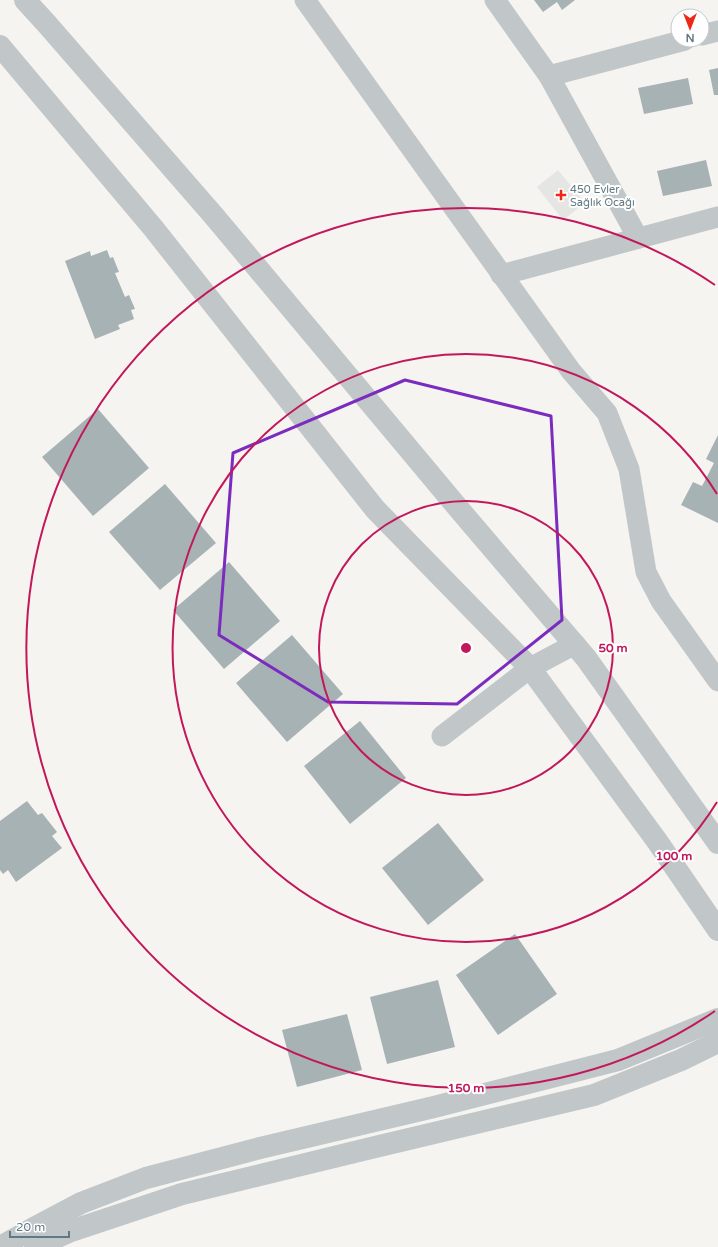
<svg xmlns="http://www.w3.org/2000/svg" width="718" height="1247" font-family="'Varela Round',sans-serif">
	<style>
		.built { fill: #e5e5e4 }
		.building { fill: #a7b2b5 }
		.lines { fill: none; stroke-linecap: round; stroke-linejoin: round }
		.minor { stroke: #c1c6c8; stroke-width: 21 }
		.tertiary { stroke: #c1c6c8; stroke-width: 22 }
		.marked { fill: none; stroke: #7b2cbf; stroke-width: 3; stroke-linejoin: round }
		.ring { fill: none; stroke: #c2185b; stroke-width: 2 }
		.poi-dot { fill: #ed2817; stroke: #fff; stroke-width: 1.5 }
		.labels { text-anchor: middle; stroke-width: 4; stroke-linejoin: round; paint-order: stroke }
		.poi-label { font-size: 11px; fill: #617983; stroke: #fff; text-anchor: start }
		.centre { fill: #c2185b; stroke: #fff; stroke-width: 2 }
		.ring-label { font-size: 12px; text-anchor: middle; font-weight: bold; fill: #c2185b; stroke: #fff; stroke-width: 4; stroke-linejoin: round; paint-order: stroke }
	</style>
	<rect width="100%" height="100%" fill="#f5f4f0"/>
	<path class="built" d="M 558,170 L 585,203 L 563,220 L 537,187 Z"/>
	<g class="building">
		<path d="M 534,0 L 575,0 L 562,10 L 557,2 L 543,12 Z"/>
		<path d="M 718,68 L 718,95 L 714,95 L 709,70 Z"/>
		<path d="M 688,78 L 693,104 L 644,114 L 638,88 Z"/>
		<path d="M 706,160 L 712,186 L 663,196 L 657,171 Z"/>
		<path d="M 107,250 L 110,258 L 113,257 L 119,272 L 115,273 L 125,297 L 129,295 L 135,309 L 131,310 L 134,319 L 118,325 L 120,329 L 95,339 L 65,261 L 90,251 L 91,256 Z"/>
		<path d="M 98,409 L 149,468 L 93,516 L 42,457 Z"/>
		<path d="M 718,435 L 718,523 L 681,505 L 693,482 L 702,486 L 714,463 L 706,459 Z"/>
		<path d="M 165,484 L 216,543 L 160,590 L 109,532 Z"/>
		<path d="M 229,562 L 280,621 L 224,669 L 173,610 Z"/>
		<path d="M 292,635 L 343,694 L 287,742 L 236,683 Z"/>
		<path d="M 360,721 L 406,778 L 350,824 L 304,766 Z"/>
		<path d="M 27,801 L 38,815 L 42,813 L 57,832 L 52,836 L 62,848 L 16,882 L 8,870 L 3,874 L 0,870 L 0,821 Z"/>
		<path d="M 438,823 L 484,880 L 428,925 L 382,868 Z"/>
		<path d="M 515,934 L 557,994 L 498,1035 L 456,975 Z"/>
		<path d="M 438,980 L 455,1047 L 387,1064 L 370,997 Z"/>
		<path d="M 347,1014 L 362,1070 L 297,1087 L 282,1030 Z"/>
	</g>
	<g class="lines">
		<g class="minor">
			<path d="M 305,0 L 571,371 L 607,413 L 629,469 L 646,572 L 661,601 L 718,681"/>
			<path d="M 495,0 L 549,76 L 638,238"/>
			<path d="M 702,35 L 718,31"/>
			<path d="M 549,76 L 685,40"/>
			<path d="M 501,275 L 718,217"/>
			<path d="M 442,736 L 530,668 L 575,644"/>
		</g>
		<g class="tertiary">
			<path d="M 25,0 L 46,23 L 214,216 L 464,515 L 586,658 L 718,843"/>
			<path d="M 0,46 L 154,229 L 375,509 L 530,668 L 657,841 L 718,930"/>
			<path d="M 0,1247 L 32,1229 L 81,1203 L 146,1178 L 260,1148 L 434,1107 L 618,1060 L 718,1019"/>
			<path d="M 35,1247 L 71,1231 L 182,1194 L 371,1148 L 594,1095 L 681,1060 L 718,1042"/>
		</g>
	</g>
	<path class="marked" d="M 405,380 L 551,416 L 562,620 L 457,704 L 328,702 L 219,635 L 233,453 Z"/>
	<g class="ring">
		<circle cx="466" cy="648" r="147"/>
		<path d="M717 802A294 294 0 1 1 717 494"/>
		<path d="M715 1011A440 440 0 1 1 715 285"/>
	</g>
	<path class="poi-dot" d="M559 189h4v4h4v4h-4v4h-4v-4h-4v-4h4z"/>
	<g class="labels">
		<g class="poi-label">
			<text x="570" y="193">450 Evler<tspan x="570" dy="13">Sağlık Ocağı</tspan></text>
		</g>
	</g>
	<circle cx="466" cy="648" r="6" class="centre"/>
	<g class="ring-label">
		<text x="613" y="652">50 m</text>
		<text x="674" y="860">100 m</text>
		<text x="466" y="1092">150 m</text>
	</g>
	<g transform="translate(690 28) rotate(180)"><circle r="19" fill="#ffffff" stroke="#c0c9cd"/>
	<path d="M0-3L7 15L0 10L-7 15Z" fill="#ed2817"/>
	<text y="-6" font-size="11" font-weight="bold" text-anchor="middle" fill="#617983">N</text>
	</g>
	<path d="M10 1231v6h59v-6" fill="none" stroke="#617983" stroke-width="2"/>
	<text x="16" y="1231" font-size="12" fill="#617983" stroke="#ffffff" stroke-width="3" paint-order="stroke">20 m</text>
</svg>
